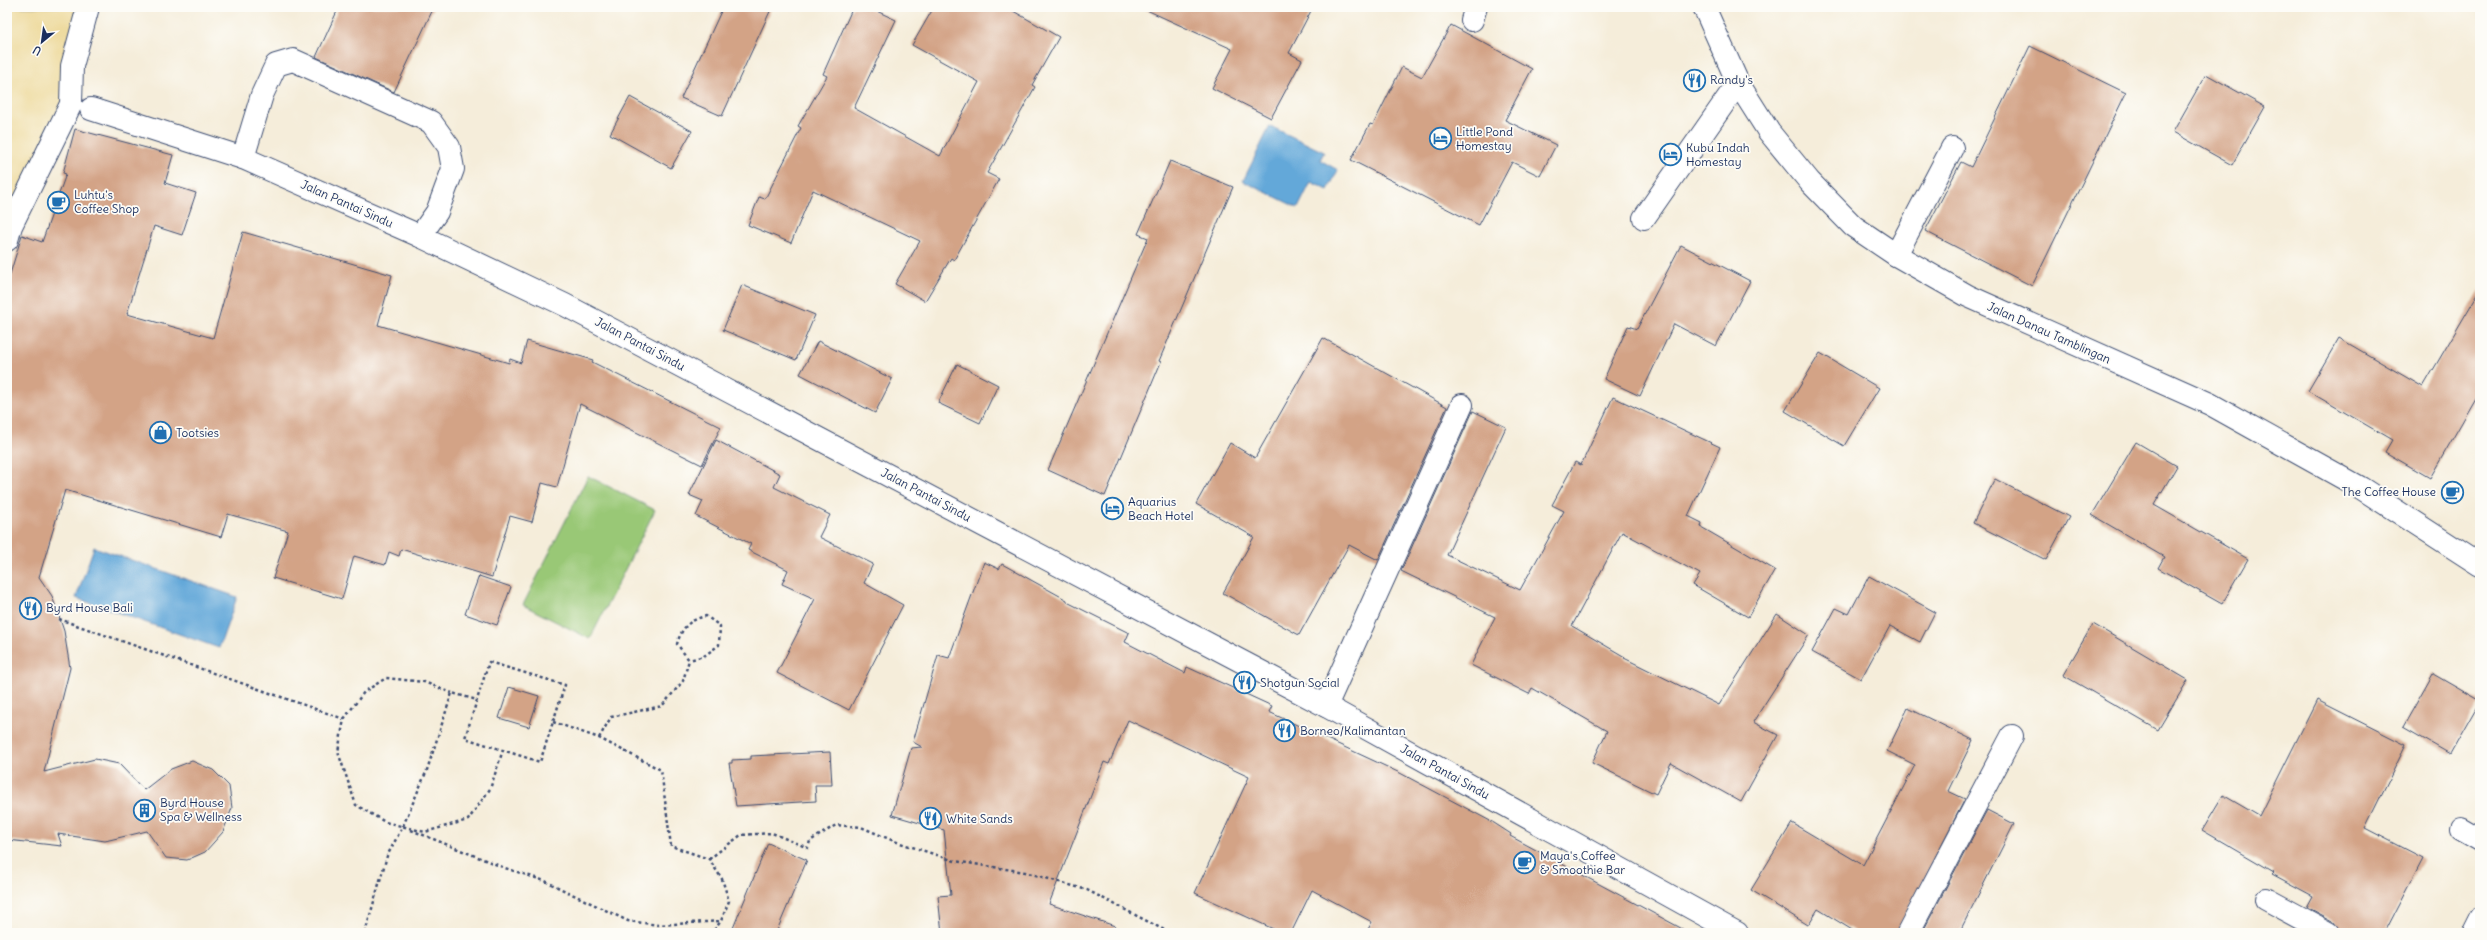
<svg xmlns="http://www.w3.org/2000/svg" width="2487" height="940" font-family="Delius,sans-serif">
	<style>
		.green { fill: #99c876; stroke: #5a7c6a }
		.sand { fill: #eeda9e; stroke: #84847e }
		.water { fill: #63a8d9; stroke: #3f6c9c }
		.building { fill: #d3a386 }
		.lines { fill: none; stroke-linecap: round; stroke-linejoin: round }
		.lane-casing { stroke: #3c4c71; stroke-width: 24 }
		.street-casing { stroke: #3c4c71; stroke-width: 24 }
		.secondary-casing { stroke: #3c4c71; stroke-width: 24 }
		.path { stroke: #3c4c71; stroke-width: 2.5; stroke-dasharray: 3 3; stroke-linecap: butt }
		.lane { stroke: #fff; stroke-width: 22 }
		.street { stroke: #fff; stroke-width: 22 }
		.secondary { stroke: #fff; stroke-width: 22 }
		.labels { text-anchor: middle; stroke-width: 3.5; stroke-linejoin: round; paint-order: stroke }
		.poi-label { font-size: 12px; fill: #1b2f5e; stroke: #fdfcf7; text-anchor: start }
		.street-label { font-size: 12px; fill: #1b2f5e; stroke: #fdfcf7 }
	</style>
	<rect width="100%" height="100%" fill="#fdfcf7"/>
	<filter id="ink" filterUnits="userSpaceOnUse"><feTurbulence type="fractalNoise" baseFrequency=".025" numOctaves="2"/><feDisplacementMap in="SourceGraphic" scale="8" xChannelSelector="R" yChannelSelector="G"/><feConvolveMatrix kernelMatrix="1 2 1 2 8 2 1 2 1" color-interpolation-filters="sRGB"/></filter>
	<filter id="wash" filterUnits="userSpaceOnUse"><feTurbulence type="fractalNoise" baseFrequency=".012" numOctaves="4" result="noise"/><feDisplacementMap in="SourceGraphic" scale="16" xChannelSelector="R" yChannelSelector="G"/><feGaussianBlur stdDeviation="0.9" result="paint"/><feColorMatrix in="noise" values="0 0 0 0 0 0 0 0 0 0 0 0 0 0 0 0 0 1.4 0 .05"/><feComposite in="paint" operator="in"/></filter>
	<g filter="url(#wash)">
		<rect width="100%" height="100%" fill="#f5edda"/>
		<path class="green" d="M 588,476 L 655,510 L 590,639 L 523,605 Z"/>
		<path class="sand" d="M 7,7 L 88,7 L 71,104 L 7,240 Z"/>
		<g class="water">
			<path d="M 1270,126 L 1324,152 L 1320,160 L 1338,170 L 1328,190 L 1311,182 L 1298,208 L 1243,181 Z"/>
			<path d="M 94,547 L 237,597 L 219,648 L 76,598 Z"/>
		</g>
		<g id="blocks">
			<g class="building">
				<path d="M 339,7 L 434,7 L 394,92 L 316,57 Z"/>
				<path d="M 723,7 L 772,7 L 722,116 L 681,98 Z"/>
				<path d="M 853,7 L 868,7 L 896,20 L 854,108 L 940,156 L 979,82 L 912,45 L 934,7 L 1006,7 L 1059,37 L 1032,85 L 1035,87 L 987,173 L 999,179 L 954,260 L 951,258 L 925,301 L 895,284 L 920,241 L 813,190 L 791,243 L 748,225 L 759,197 L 765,199 L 801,128 L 798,126 L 827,76 L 823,74 Z"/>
				<path d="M 1140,7 L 1313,7 L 1289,53 L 1302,60 L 1271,118 L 1212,88 L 1232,49 Z"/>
				<path d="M 1451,25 L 1532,69 L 1505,120 L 1556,145 L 1540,176 L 1512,162 L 1479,225 L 1351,160 L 1370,124 L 1373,125 L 1402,67 L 1422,77 Z"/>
				<path d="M 2030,46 L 2126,93 L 2032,286 L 1925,231 L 1961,162 L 1971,167 Z"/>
				<path d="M 2206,74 L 2265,107 L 2232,165 L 2173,132 Z"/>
				<path d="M 630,97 L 692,131 L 671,168 L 610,134 Z"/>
				<path d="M 75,129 L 173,155 L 165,183 L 196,193 L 182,235 L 154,226 L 127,314 L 213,338 L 243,232 L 392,275 L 378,325 L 509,363 L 510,359 L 521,363 L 527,341 L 593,360 L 592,362 L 721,427 L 702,465 L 580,404 L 557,487 L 542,483 L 532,522 L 510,516 L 492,577 L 401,549 L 399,556 L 389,552 L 385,565 L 354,556 L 342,599 L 273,578 L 288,531 L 228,514 L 221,537 L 65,490 L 39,577 L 52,596 L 64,631 L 70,668 L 44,772 L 95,759 L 119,764 L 144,790 L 171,769 L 192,761 L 213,770 L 229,786 L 232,808 L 223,832 L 205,852 L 187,860 L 166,858 L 147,831 L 105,841 L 58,834 L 62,846 L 7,840 L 7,284 L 22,235 L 42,242 L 66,174 L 63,173 Z"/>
				<path d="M 1170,161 L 1233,187 L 1159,361 L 1161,362 L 1105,496 L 1048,470 L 1148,238 L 1138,234 Z"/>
				<path d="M 1681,245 L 1750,281 L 1716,346 L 1674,324 L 1640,396 L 1604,379 L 1628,326 L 1637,329 Z"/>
				<path d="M 742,285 L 815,315 L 796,360 L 723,330 Z"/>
				<path d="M 2480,290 L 2480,391 L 2430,478 L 2385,452 L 2392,440 L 2308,391 L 2339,338 L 2423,387 Z"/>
				<path d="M 1323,338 L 1447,407 L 1378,560 L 1349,545 L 1299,635 L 1223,593 L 1254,537 L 1196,504 L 1230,443 L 1255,458 Z"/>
				<path d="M 818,341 L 892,379 L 875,413 L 800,374 Z"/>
				<path d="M 1820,353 L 1879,388 L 1844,446 L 1785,411 Z"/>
				<path d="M 957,364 L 998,385 L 980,423 L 938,403 Z"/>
				<path d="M 1613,397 L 1720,447 L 1688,516 L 1702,523 L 1701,527 L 1775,570 L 1748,617 L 1693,585 L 1700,574 L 1622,532 L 1572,626 L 1625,657 L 1624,658 L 1719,705 L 1777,614 L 1809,635 L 1753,722 L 1778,735 L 1741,802 L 1671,763 L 1656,794 L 1592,763 L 1607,731 L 1532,688 L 1529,694 L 1471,665 L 1495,617 L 1401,571 L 1473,411 L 1506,427 L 1447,555 L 1520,590 L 1564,511 L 1552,505 L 1575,462 L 1581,465 Z"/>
				<path d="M 716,440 L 780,474 L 774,487 L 830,515 L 819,537 L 873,564 L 864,583 L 903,605 L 849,710 L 777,673 L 815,599 L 782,584 L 788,570 L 748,550 L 751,544 L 696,516 L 703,501 L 689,495 Z"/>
				<path d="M 2136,442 L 2177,466 L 2154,505 L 2248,559 L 2222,604 L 2158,568 L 2164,557 L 2092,515 Z"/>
				<path d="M 1995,479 L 2069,517 L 2046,560 L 1973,523 Z"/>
				<path d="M 984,562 L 999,569 L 1002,564 L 1067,600 L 1067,602 L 1129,633 L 1125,642 L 1185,673 L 1187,667 L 1272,706 L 1269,712 L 1400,773 L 1494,823 L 1511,834 L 1510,836 L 1690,933 L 1366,933 L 1372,922 L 1312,890 L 1291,933 L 1282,933 L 1195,893 L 1249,777 L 1128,720 L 1109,764 L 1104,762 L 1049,904 L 1115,926 L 1114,933 L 942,933 L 938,896 L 951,895 L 944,830 L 892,815 L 911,748 L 922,747 L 913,742 L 938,655 L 949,658 Z"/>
				<path d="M 479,576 L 511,587 L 497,625 L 465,614 Z"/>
				<path d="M 1869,576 L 1935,612 L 1920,642 L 1890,626 L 1861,679 L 1812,652 L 1836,608 L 1849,614 Z"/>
				<path d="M 2093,624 L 2188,680 L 2158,730 L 2063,675 Z"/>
				<path d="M 2433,674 L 2480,701 L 2450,754 L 2403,727 Z"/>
				<path d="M 509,687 L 539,696 L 529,727 L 499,718 Z"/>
				<path d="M 2317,700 L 2406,745 L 2365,828 L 2423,858 L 2384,933 L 2341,933 L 2335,922 L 2307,907 L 2313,896 L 2272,874 L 2274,872 L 2202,830 L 2223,795 L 2259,816 Z"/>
				<path d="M 1908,708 L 1973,740 L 1948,791 L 1965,799 L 1896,933 L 1857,933 L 1818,909 L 1808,925 L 1751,890 L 1792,823 L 1863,865 L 1915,765 L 1887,751 Z"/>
				<path d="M 830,752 L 832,785 L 815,785 L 816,801 L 736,806 L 729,763 L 732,763 L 732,760 L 751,759 L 751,756 Z"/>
				<path d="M 1987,810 L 2014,824 L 1959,933 L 1922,933 Z"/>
				<path d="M 768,843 L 807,860 L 776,933 L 731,933 Z"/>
			</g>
		</g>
	</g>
	<g filter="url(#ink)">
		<use href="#blocks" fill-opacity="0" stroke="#3c4c71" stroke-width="1"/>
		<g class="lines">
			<defs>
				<g id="lane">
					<path d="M 1472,20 L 1476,7"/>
					<path d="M 243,158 L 262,95 L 276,65 L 293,60 L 431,122 L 449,147 L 453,169 L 437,212 L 420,236"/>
					<path d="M 1644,218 L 1738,83"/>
					<path d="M 1896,255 L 1952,148"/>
					<path d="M 2461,829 L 2480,840"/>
				</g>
				<g id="street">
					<path d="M 91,109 L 243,158 L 420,236 L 565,305 L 1326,706 L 1737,933"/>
					<path d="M 7,240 L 11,226 L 71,104 L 72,66 L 88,7"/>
					<path d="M 1326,706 L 1462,405"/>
					<path d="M 2266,899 L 2329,933"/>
					<path d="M 1908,933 L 2012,736"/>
				</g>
				<g id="secondary">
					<path d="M 1704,7 L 1738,83 L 1769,132 L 1810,182 L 1853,226 L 1896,255 L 1968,296 L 2210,404 L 2361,488 L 2480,565"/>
					<path d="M 2473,933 L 2480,919"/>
				</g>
			</defs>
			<use href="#lane" class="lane-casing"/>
			<use href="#street" class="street-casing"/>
			<use href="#secondary" class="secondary-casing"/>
			<g class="path">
				<path d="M 59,619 L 344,719 L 338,752 L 356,805 L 385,822 L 425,832 L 468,820 L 490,789 L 503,750"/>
				<path d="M 489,662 L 565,685 L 540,762 L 465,738 Z"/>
				<path d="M 344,719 L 364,692 L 386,678 L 424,682 L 452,693"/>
				<path d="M 553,722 L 599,738 L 661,770 L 671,846 L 709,859 L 722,879 L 729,901 L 721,921 L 712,933"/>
				<path d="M 599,738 L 611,717 L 662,706 L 683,681 L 689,660 L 677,644 C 682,627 689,620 706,616 L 720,626 L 719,645 L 704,656 L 689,660"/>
				<path d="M 411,830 L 505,868 L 545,881 L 628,921 L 659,925 L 721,921"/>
				<path d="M 709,859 L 741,835 L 772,833 L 808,848 L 810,841 L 836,825 L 861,827 L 894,841 L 955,861 L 1025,872 L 1087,890 L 1170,933"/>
				<path d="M 365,933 L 387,856 L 403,826 L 427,770 L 452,693 L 477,700"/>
			</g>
			<use href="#lane" class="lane"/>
			<use href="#street" class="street"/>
			<use href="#secondary" class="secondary"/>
		</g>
	</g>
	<defs>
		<symbol id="restaurant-ring" viewBox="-11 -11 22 22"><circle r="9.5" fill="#fdfcf7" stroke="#1f6fb2" stroke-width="1.5"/><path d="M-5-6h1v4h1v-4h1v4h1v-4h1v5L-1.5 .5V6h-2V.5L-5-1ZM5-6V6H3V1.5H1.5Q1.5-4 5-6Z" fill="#1f6fb2"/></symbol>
		<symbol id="hotel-ring" viewBox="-11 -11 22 22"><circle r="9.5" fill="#fdfcf7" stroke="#1f6fb2" stroke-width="1.5"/><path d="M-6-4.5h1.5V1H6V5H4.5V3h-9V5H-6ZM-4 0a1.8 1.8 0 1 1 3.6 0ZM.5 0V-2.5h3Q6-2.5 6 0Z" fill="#1f6fb2"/></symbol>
		<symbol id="cafe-ring" viewBox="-11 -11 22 22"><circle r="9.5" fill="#fdfcf7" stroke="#1f6fb2" stroke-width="1.5"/><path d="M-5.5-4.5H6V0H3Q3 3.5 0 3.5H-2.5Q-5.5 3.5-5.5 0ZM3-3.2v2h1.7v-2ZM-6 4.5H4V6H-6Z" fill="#1f6fb2"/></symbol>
		<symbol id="shop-ring" viewBox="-11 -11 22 22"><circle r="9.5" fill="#fdfcf7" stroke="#1f6fb2" stroke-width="1.5"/><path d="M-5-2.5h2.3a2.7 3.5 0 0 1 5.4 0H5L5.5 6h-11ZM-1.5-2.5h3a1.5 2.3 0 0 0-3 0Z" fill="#1f6fb2"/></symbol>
		<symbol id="building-ring" viewBox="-11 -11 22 22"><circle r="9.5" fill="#fdfcf7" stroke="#1f6fb2" stroke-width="1.5"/><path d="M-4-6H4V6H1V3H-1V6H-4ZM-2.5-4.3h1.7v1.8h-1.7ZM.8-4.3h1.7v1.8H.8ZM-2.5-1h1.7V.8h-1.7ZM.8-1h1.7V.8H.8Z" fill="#1f6fb2"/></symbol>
	</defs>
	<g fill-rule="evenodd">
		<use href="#restaurant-ring" x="1682" y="68" width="25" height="25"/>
		<use href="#hotel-ring" x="1428" y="126" width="25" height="25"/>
		<use href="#hotel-ring" x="1658" y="142" width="25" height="25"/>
		<use href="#cafe-ring" x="46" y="190" width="25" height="25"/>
		<use href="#shop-ring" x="148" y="420" width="25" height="25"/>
		<use href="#cafe-ring" x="2440" y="480" width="25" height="25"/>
		<use href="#hotel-ring" x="1100" y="496" width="25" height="25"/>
		<use href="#restaurant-ring" x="18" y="596" width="25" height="25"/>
		<use href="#restaurant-ring" x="1232" y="670" width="25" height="25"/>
		<use href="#restaurant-ring" x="1272" y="718" width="25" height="25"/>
		<use href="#building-ring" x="132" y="798" width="25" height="25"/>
		<use href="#restaurant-ring" x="918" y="806" width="25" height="25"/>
		<use href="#cafe-ring" x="1512" y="850" width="25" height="25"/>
	</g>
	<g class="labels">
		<g class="poi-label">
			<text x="1710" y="84">Randy's</text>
			<text x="1456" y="136">Little Pond<tspan x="1456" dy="14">Homestay</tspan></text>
			<text x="1686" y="152">Kubu Indah<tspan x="1686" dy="14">Homestay</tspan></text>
			<text x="74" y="199">Luhtu's<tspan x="74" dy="14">Coffee Shop</tspan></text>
			<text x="176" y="437">Tootsies</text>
			<text x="2436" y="496" text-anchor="end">The Coffee House</text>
			<text x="1128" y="506">Aquarius<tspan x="1128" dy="14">Beach Hotel</tspan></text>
			<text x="46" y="612">Byrd House Bali</text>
			<text x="1260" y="687">Shotgun Social</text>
			<text x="1300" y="735">Borneo/Kalimantan</text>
			<text x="160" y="807">Byrd House<tspan x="160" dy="14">Spa &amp; Wellness</tspan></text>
			<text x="946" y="823">White Sands</text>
			<text x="1540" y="860">Maya's Coffee<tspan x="1540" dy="14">&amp; Smoothie Bar</tspan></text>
		</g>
		<g class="street-label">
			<text transform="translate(347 204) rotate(24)" y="4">Jalan Pantai Sindu</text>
			<text transform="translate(2049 333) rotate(24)" y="4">Jalan Danau Tamblingan</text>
			<text transform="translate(640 344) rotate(28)" y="4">Jalan Pantai Sindu</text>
			<text transform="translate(926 495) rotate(28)" y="4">Jalan Pantai Sindu</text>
			<text transform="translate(1445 772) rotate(29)" y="4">Jalan Pantai Sindu</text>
		</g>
	</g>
	<rect width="2487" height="940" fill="none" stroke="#fdfcf7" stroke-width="24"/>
	<g transform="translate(42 42) rotate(209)" stroke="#fdfcf7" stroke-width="3" paint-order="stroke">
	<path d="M0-3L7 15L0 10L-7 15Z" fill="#1b2f5e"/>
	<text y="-6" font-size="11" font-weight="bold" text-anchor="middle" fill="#1b2f5e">U</text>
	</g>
</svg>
